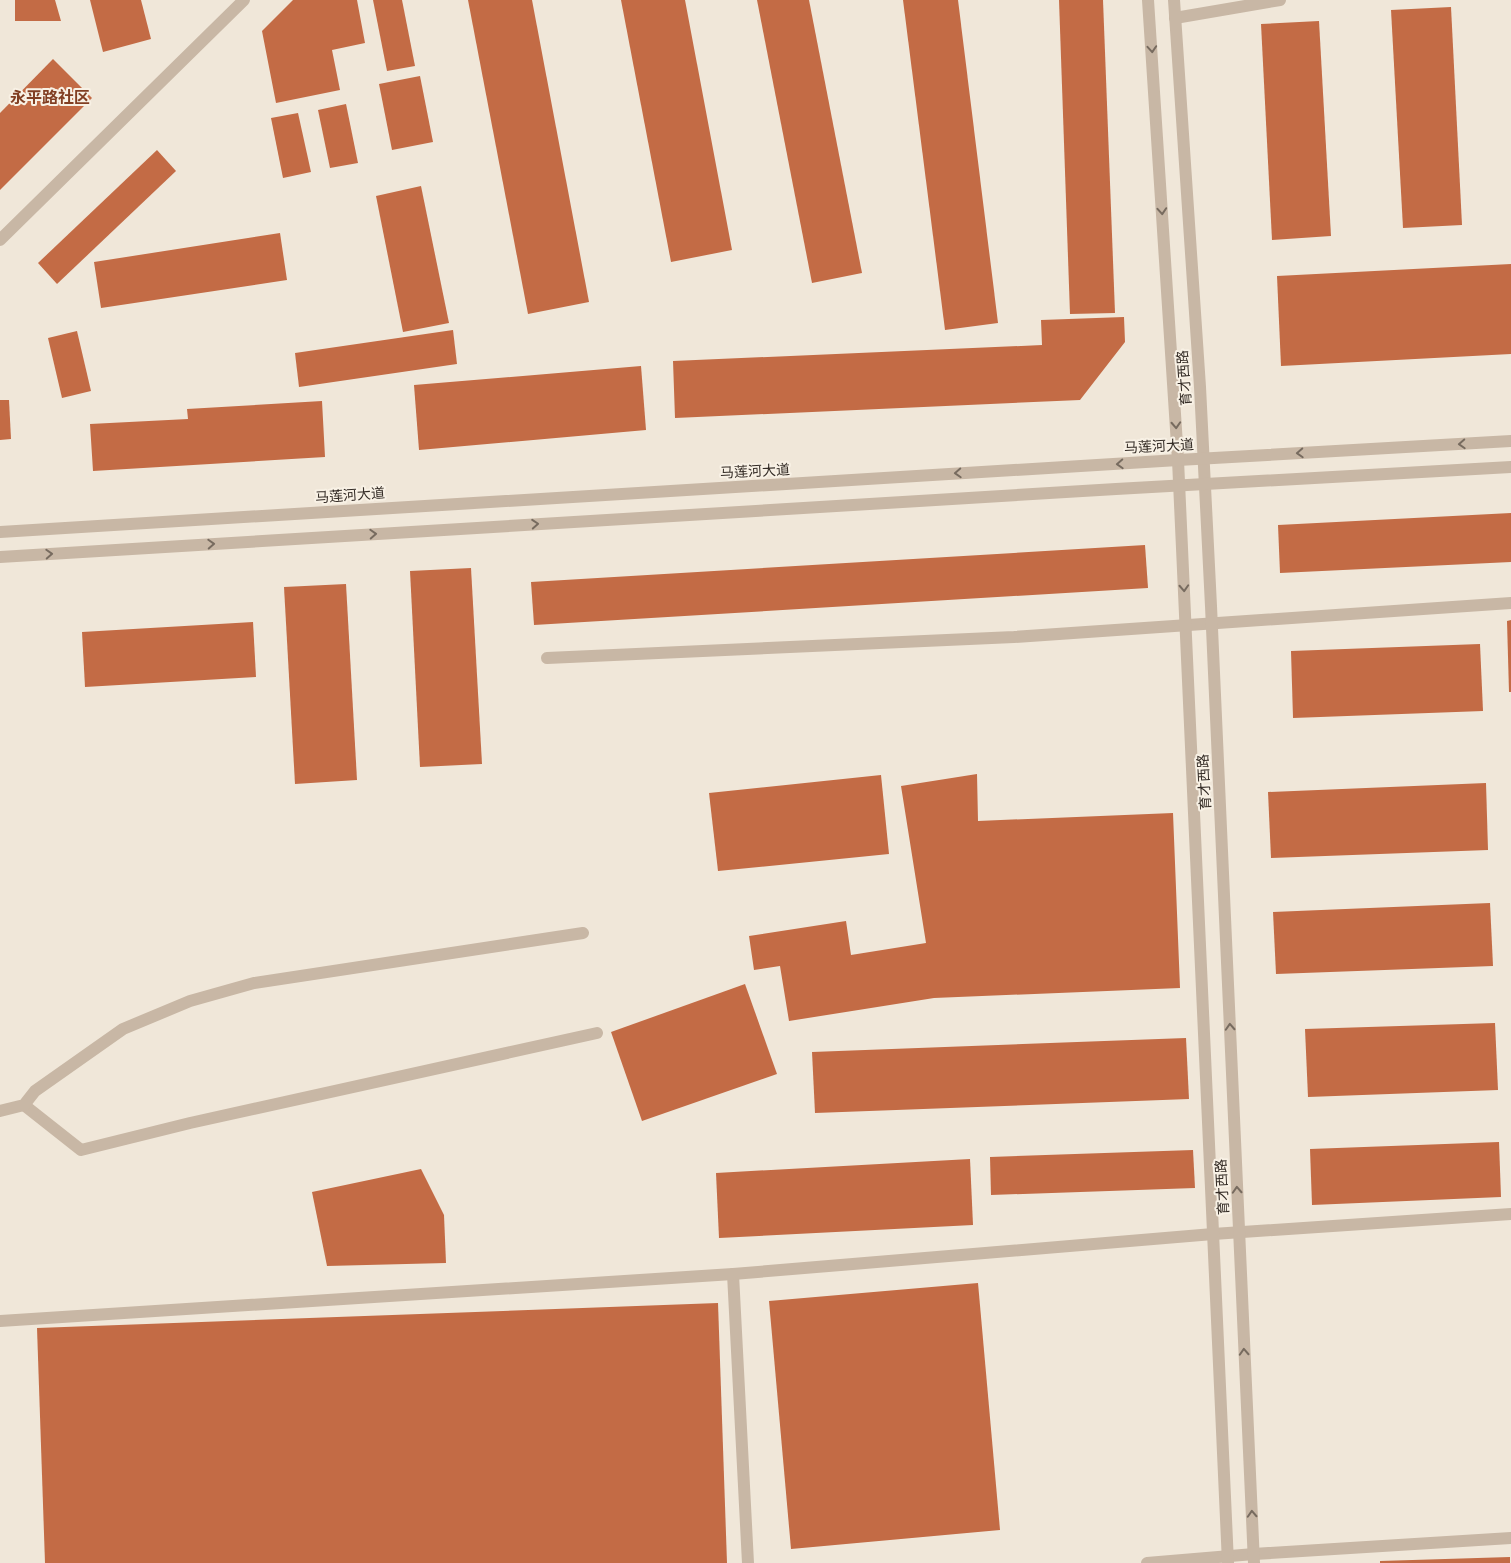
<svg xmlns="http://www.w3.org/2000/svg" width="1511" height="1563" font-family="'Asap Condensed','Noto Sans SC',sans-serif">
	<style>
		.building { fill: #c36b45 }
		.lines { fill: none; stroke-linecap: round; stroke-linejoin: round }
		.service { stroke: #c8b7a5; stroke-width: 12 }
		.minor { stroke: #c8b7a5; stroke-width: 12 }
		.tertiary { stroke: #c8b7a5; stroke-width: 12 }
		.oneway { stroke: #776b5f }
		.labels { text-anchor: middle; stroke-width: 4; stroke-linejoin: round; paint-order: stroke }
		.street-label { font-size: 14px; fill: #342c26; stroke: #f8f1e5 }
		.quarter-label { font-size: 16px; font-weight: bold; fill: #813e22; stroke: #f8f1e5 }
	</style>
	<rect width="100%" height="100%" fill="#f0e7d9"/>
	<g class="building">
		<path d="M 15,0 L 55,0 L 61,21 L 15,21 Z"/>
		<path d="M 90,0 L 141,0 L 151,39 L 103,52 Z"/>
		<path d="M 293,0 L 357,0 L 365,43 L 332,50 L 340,90 L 276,103 L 262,31 Z"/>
		<path d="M 373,0 L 402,0 L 415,66 L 387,71 Z"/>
		<path d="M 468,0 L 532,0 L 589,302 L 528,314 Z"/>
		<path d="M 621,0 L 685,0 L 732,250 L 671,262 Z"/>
		<path d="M 757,0 L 809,0 L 862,273 L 812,283 Z"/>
		<path d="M 903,0 L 958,0 L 998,323 L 945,330 Z"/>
		<path d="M 1059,0 L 1103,0 L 1115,313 L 1070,314 Z"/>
		<path d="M 1451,7 L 1462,225 L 1403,228 L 1391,10 Z"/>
		<path d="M 1319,21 L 1331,236 L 1272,240 L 1261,24 Z"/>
		<path d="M 53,59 L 92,98 L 0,190 L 0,113 Z"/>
		<path d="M 420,76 L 433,142 L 392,150 L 379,84 Z"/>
		<path d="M 346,104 L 358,163 L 330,168 L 318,110 Z"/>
		<path d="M 298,113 L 311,172 L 283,178 L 271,118 Z"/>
		<path d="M 157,150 L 176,171 L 57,284 L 38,263 Z"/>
		<path d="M 421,186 L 449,323 L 403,332 L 376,196 Z"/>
		<path d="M 280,233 L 287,280 L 101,308 L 94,262 Z"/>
		<path d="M 1511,264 L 1511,354 L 1281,366 L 1277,276 Z"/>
		<path d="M 1124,317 L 1125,342 L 1080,400 L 675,418 L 673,361 L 1042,345 L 1041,320 Z"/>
		<path d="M 453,330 L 457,364 L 299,387 L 295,353 Z"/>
		<path d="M 77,331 L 91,391 L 62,398 L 48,338 Z"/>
		<path d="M 641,366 L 646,430 L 419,450 L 414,385 Z"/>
		<path d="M 0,400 L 9,400 L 11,439 L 0,440 Z"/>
		<path d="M 322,401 L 325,457 L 93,471 L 90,424 L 188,419 L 187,409 Z"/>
		<path d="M 1511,513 L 1511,562 L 1280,573 L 1278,525 Z"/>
		<path d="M 1145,545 L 1148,588 L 534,625 L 531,582 Z"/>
		<path d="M 471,568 L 482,764 L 420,767 L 410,571 Z"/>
		<path d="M 346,584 L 357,780 L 295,784 L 284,587 Z"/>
		<path d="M 1511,620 L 1511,692 L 1509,692 L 1507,621 Z"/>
		<path d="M 253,622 L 256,677 L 85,687 L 82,632 Z"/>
		<path d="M 1480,644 L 1483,711 L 1293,718 L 1291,651 Z"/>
		<path d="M 977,774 L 978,821 L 1173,813 L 1180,988 L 934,998 L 789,1021 L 780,966 L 754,970 L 749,936 L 846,921 L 851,955 L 926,943 L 901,786 Z"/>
		<path d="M 881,775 L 889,854 L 718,871 L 709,793 Z"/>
		<path d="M 1486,783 L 1488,850 L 1271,858 L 1268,792 Z"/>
		<path d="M 1490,903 L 1493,966 L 1276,974 L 1273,912 Z"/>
		<path d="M 745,984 L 777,1074 L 642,1121 L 611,1032 Z"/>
		<path d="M 1495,1023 L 1498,1090 L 1308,1097 L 1305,1029 Z"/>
		<path d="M 1186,1038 L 1189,1099 L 815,1113 L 812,1052 Z"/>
		<path d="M 1499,1142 L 1501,1197 L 1312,1205 L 1310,1149 Z"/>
		<path d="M 1193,1150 L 1195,1188 L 991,1195 L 990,1157 Z"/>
		<path d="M 970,1159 L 973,1225 L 719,1238 L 716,1173 Z"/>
		<path d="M 421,1169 L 444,1215 L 446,1263 L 327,1266 L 312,1192 Z"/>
		<path d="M 978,1283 L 1000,1530 L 791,1549 L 769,1301 Z"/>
		<path d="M 718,1303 L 727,1563 L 45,1563 L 37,1328 Z"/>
		<path d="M 1510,1557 L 1510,1563 L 1380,1563 L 1380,1561 Z"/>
	</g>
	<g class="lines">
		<g class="service">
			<path d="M 1175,18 L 1280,0"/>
			<path d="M 547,658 L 1014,637 L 1511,603"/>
			<path d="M 24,1105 L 81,1150 L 190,1123 L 597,1033"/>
			<path d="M 733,1274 L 748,1563"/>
			<path d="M 0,1321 L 733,1274 L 1213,1234 L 1511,1214"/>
			<path d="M 1147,1563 L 1254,1554 L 1511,1538"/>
		</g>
		<g class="minor">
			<path d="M 0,240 L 244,0"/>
			<path d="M 0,1111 L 24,1105 L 35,1091 L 123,1029 L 190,1001 L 254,983 L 583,933"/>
		</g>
		<g class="tertiary">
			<path d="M 1148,0 L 1178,460 L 1228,1563"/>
			<path d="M 1174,0 L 1200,387 L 1211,606 L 1254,1563"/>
			<path d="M 0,532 L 1178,460 L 1511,441"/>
			<path d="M 0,557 L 1116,489 L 1511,467"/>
		</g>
	</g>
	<defs><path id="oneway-chevron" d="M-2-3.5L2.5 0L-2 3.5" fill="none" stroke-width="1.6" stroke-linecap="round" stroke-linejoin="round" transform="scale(1.25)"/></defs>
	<g class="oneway">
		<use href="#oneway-chevron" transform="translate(1152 49) rotate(86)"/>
		<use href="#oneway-chevron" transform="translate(1162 211) rotate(86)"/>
		<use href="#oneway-chevron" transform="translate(1176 425) rotate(87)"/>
		<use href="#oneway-chevron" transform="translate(1462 444) rotate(177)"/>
		<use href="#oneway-chevron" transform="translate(1300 453) rotate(177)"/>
		<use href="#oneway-chevron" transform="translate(1120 464) rotate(177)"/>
		<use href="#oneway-chevron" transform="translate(958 473) rotate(177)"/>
		<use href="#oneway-chevron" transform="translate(535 524) rotate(-4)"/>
		<use href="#oneway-chevron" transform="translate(373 534) rotate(-3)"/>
		<use href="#oneway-chevron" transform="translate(211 544) rotate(-3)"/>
		<use href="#oneway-chevron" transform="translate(49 554) rotate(-3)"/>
		<use href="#oneway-chevron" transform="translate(1184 588) rotate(87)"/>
		<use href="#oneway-chevron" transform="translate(1230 1027) rotate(-93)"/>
		<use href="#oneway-chevron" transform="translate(1237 1190) rotate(-93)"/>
		<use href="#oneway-chevron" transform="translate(1244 1352) rotate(-93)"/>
		<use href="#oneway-chevron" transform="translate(1252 1514) rotate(-93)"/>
	</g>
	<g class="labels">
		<g class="street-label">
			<text transform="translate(1184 378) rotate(-94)" y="5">育才西路</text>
			<text transform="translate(1159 446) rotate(-3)" y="5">马莲河大道</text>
			<text transform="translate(755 471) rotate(-3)" y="5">马莲河大道</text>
			<text transform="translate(350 495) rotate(-4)" y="5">马莲河大道</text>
			<text transform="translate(1204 782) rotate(-93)" y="5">育才西路</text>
			<text transform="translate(1222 1187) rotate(-93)" y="5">育才西路</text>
		</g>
		<g class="quarter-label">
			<text x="50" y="103">永平路社区</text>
		</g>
	</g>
</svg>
